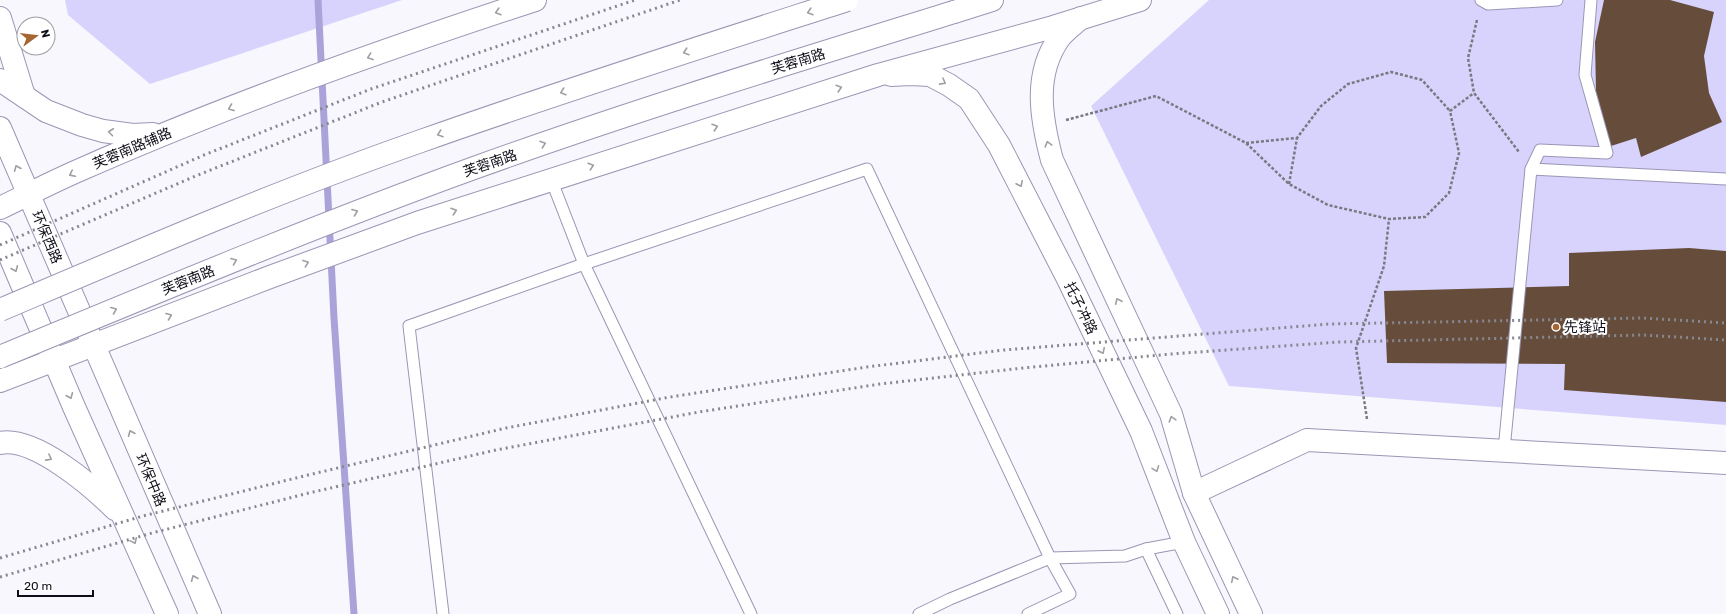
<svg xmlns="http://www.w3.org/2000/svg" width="1726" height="614" font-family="Rubik,'Noto Sans SC',sans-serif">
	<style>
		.green { fill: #d8d3fd }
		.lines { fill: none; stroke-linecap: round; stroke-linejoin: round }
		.stream { stroke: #aaa3d9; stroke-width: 7 }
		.building { fill: #664d3b }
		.lane-casing { stroke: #9a96b4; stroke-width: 13 }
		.street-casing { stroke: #9a96b4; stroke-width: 24 }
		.secondary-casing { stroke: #9a96b4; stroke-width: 24 }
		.primary-casing { stroke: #9a96b4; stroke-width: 24 }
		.highway-casing { stroke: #9a96b4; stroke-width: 24 }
		.path { stroke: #797981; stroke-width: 2.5; stroke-dasharray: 3 2; stroke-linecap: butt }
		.lane { stroke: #fff; stroke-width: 11 }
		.street { stroke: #fff; stroke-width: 22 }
		.secondary { stroke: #fff; stroke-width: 22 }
		.primary { stroke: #fff; stroke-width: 22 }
		.highway { stroke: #fff; stroke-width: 22 }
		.rail { stroke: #87878f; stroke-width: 3; stroke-dasharray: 2 4; stroke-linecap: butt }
		.highway-bridge-casing { stroke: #9a96b4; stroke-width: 24; stroke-linecap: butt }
		.highway-bridge { stroke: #fff; stroke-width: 22 }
		.oneway { stroke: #9f9fa3 }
		.poi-dot { fill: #a76531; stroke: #fff; stroke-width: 1.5 }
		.labels { text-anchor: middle; stroke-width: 4; stroke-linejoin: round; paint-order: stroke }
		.street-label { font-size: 14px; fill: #0f0e18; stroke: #fff }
		.poi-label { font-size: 14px; fill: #0f0e18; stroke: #fff; text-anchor: start }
	</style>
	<rect width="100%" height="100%" fill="#f7f7fd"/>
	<g class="green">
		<path d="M 65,0 L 402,0 L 150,84 L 68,15 Z"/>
		<path d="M 1209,0 L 1726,0 L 1726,425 L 1229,386 L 1091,106 Z"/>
	</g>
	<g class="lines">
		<path class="stream" d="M 318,0 L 334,318 L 354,614"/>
	</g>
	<g class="building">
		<path d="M 1604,0 L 1670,0 L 1714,12 L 1704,56 L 1709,93 L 1722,122 L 1641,157 L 1636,138 L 1611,146 L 1596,92 L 1595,42 Z"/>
		<path d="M 1689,248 L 1726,251 L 1726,402 L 1564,390 L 1565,364 L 1387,363 L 1384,291 L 1569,286 L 1569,253 Z"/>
	</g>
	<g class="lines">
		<defs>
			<g id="lane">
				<path d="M 1481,0 L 1488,4 L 1557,0"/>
				<path d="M 1531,169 L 1726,179"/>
				<path d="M 551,179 L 584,264 L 751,614"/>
				<path d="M 1504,450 L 1531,169 L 1540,150 L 1607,153 L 1585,75 L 1591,0"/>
				<path d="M 1146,549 L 1177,614"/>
				<path d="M 443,614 L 409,326 L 584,264 L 867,169 L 1050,558 L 1070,594 L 1028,614"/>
				<path d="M 919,614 L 950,599 L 1050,558 L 1125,556 L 1146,549 L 1184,542"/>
			</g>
			<g id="street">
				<path d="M 0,18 L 24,96"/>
				<path d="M 1194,493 L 1307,440 L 1726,463"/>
			</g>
			<g id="secondary">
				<path d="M 1081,18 C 1074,24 1066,30 1060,37 C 1033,74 1041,118 1052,160 L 1171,414 L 1194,493 L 1251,614"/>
				<path d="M 891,75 L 910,74 L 930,75 L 949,85 L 969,99 L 999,145 L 1068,279 L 1141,431 L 1184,542 L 1218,614"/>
			</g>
			<g id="primary">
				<path d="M 0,80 L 46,111 L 82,125 L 103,131 L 133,135 L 153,134"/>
				<path d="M 0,128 L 210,614"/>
				<path d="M 0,208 C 27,195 54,181 82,169 C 229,104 382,50 535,0"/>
				<path d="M 0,233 L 74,407 L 167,614"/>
				<path d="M 0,381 L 270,277 L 417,223 L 878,75 L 1053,27 L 1140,0"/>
				<path d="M 0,443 C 34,436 92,486 115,509"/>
			</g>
			<path id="highway" d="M 954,12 L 992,0"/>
		</defs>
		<use href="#lane" class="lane-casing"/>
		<use href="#street" class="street-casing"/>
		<use href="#secondary" class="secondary-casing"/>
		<use href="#primary" class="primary-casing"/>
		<use href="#highway" class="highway-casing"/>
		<g class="path">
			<path d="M 1477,20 L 1468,58 L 1474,93 L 1519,152"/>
			<path d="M 1066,120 L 1156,96 L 1246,143 L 1289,184 L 1328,205 L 1389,219 L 1425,217 L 1449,193 L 1459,153 L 1450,111 L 1474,93"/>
			<path d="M 1246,143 L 1297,138 L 1321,106 L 1348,84 L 1391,72 L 1422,80 L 1450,111"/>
			<path d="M 1289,184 L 1297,138"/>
			<path d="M 1367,419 L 1356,348 L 1384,266 L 1389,219"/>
		</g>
		<use href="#lane" class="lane"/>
		<use href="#street" class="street"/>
		<use href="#secondary" class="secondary"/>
		<use href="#primary" class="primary"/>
		<use href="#highway" class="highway"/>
		<g class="rail">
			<path d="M 0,245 L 204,155 L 371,89 L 635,0"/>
			<path d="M 0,260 L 198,175 L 382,102 L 680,0"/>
			<path d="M 0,558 L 143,516 L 304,476 L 506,428 L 670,397 L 867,367 L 1004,350 L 1329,324 L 1643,318 L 1726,323"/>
			<path d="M 0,577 L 152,533 L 309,493 L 496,450 L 699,412 L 880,384 L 1023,368 L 1171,354 L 1339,342 L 1643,335 L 1726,340"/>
		</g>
		<defs>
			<g id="highway-bridge">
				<path d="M 0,310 C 139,251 278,191 421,141 C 562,91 704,46 847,0"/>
				<path d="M 0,357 C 157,292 314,226 474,168 C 632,111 793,62 954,12"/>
			</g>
		</defs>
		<use href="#highway-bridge" class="highway-bridge-casing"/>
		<use href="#highway-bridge" class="highway-bridge"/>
	</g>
	<defs><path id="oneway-chevron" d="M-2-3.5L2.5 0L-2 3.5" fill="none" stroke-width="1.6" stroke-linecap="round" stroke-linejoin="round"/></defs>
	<g class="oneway">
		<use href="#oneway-chevron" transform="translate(498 12) rotate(162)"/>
		<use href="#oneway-chevron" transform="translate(810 12) rotate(162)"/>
		<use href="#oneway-chevron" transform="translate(686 52) rotate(162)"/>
		<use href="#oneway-chevron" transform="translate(370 57) rotate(160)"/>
		<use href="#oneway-chevron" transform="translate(943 82) rotate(29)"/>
		<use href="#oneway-chevron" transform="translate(839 88) rotate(-17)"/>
		<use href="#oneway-chevron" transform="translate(563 92) rotate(161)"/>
		<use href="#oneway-chevron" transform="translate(231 108) rotate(159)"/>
		<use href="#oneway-chevron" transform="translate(715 127) rotate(-18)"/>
		<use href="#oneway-chevron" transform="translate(111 132) rotate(-173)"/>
		<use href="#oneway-chevron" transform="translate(440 134) rotate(161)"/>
		<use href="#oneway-chevron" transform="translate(543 144) rotate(-19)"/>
		<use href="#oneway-chevron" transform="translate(1048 144) rotate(-105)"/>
		<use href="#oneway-chevron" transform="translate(591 166) rotate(-18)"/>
		<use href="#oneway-chevron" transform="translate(17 168) rotate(-113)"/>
		<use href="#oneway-chevron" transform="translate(72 174) rotate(154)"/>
		<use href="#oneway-chevron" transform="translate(1020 184) rotate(64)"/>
		<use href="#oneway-chevron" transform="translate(454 211) rotate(-18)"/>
		<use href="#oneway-chevron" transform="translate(355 212) rotate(-21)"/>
		<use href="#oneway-chevron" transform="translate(234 261) rotate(-22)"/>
		<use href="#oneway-chevron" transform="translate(306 263) rotate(-20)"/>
		<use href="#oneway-chevron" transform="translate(15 269) rotate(67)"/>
		<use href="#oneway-chevron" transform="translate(1118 301) rotate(-115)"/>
		<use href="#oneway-chevron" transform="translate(114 310) rotate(-22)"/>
		<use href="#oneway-chevron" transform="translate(169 316) rotate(-21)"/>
		<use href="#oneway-chevron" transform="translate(1102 351) rotate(64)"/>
		<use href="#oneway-chevron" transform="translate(70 396) rotate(67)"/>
		<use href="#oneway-chevron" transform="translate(1172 419) rotate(-107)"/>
		<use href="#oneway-chevron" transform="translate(131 433) rotate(-113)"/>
		<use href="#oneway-chevron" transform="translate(49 458) rotate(28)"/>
		<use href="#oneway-chevron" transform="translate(1156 469) rotate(69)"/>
		<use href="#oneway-chevron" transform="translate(134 541) rotate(66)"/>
		<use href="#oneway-chevron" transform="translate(194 578) rotate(-113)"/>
		<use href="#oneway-chevron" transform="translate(1234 579) rotate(-116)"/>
	</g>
	<circle class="poi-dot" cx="1556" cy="327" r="4"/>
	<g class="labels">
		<g class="street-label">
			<text transform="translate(798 61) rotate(-17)" y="5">芙蓉南路</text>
			<text transform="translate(132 148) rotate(-23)" y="5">芙蓉南路辅路</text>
			<text transform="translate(490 163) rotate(-19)" y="5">芙蓉南路</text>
			<text transform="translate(47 237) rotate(67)" y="5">环保西路</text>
			<text transform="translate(188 280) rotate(-22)" y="5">芙蓉南路</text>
			<text transform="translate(1081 308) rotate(64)" y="5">托子冲路</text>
			<text transform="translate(151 480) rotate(67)" y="5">环保中路</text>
		</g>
		<g class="poi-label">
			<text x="1564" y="332">先锋站</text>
		</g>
	</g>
	<g transform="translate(36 36) rotate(75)"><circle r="19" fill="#ffffff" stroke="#9f9fa3"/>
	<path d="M0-3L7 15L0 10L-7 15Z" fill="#a76531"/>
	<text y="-6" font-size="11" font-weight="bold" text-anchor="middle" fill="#0f0e18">N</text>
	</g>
	<path d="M18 590v6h75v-6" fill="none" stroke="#0f0e18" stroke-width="2"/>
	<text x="24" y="590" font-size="12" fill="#0f0e18" stroke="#ffffff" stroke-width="3" paint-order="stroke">20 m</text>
</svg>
